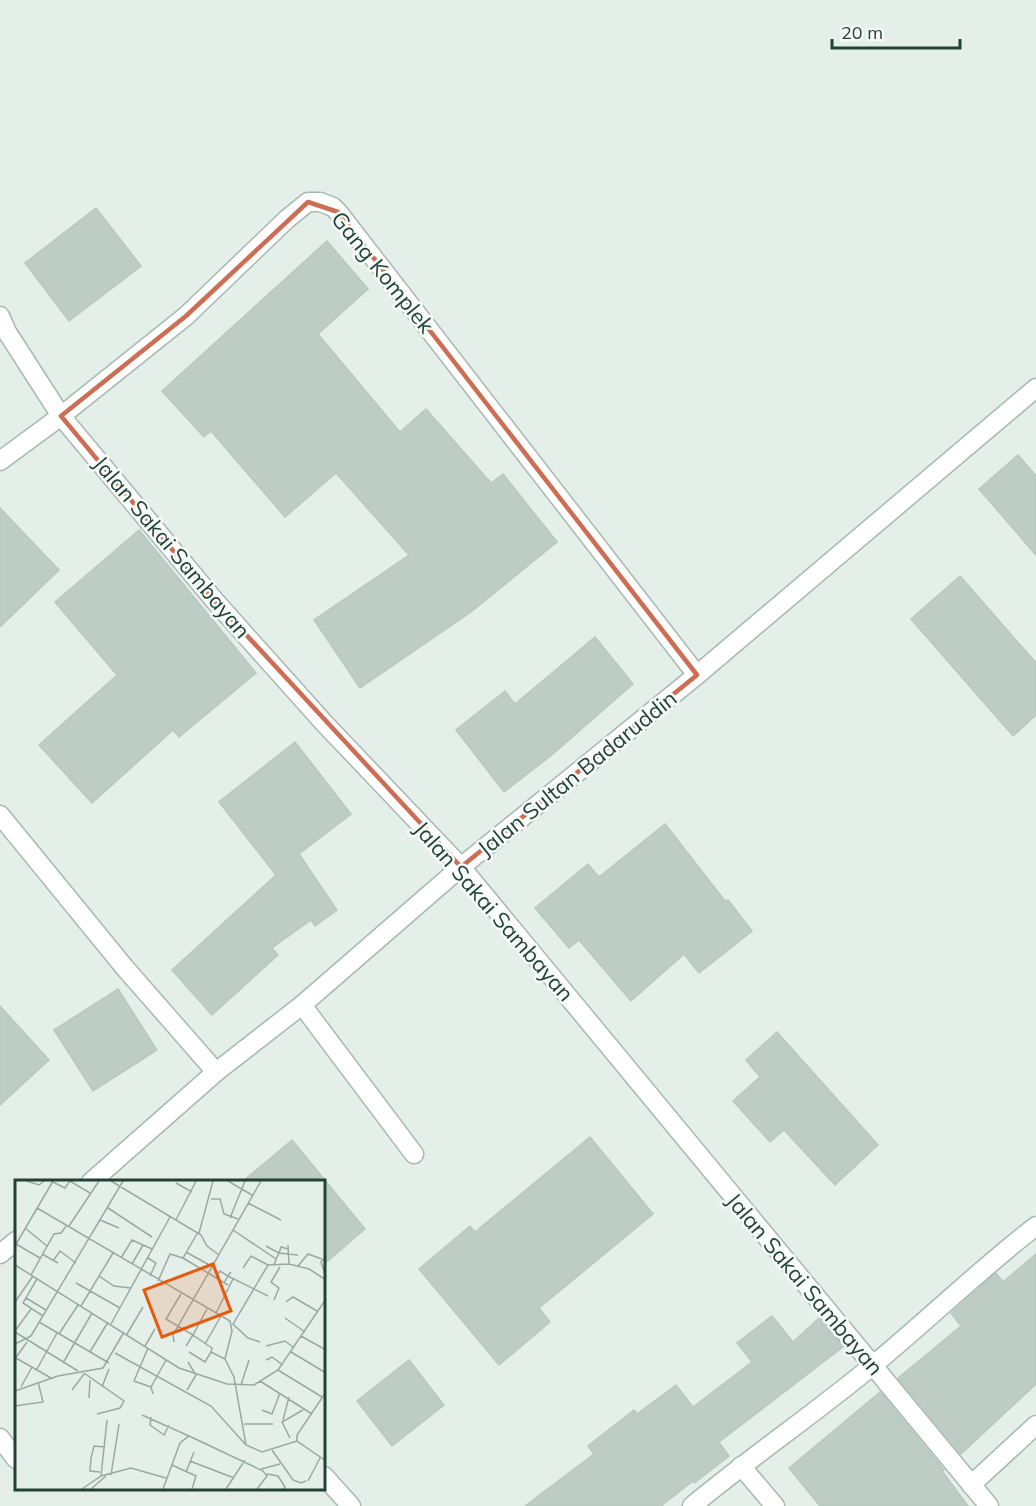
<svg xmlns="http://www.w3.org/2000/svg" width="1036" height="1506" font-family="Mulish,sans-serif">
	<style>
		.building { fill: #bdcdc5; stroke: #b7c9c0; stroke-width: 1.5 }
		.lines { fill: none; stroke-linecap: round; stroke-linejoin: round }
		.lane-casing { stroke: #a7b8b1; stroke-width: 21 }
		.street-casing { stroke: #a7b8b1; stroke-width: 21 }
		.lane { stroke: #fff; stroke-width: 18 }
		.street { stroke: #fff; stroke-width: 18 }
		.marked { fill: none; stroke: #cc6d54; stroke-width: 4.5; stroke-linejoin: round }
		.labels { text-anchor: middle; stroke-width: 5; stroke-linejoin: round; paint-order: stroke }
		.street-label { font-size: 22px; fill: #234237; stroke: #f6fbf8 }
		.inset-road { fill: none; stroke: #97aaa2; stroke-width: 1.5 }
		.view { fill: #e8590c; fill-opacity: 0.15; stroke: #e8590c; stroke-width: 3 }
		.inset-edge { fill: none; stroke: #234237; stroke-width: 3 }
	</style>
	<rect width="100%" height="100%" fill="#e5efea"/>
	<g class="building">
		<path d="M 96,208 L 141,266 L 69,321 L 25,263 Z"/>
		<path d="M 327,241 L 368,289 L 318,334 L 400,432 L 426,409 L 491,483 L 503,474 L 557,542 L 471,612 L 360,688 L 314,620 L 409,555 L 336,473 L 285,517 L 211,431 L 204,437 L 162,391 Z"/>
		<path d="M 1018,455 L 1036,476 L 1036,555 L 979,489 Z"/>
		<path d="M 0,508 L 59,570 L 0,627 Z"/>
		<path d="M 139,530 L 256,673 L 179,737 L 173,730 L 92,803 L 39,745 L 117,675 L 55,602 Z"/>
		<path d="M 960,576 L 1036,663 L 1036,715 L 1013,736 L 911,619 Z"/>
		<path d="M 595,637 L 633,684 L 553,754 L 504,792 L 456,730 L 505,691 L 515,704 Z"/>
		<path d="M 295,742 L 351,814 L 299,854 L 337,910 L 315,926 L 311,920 L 272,948 L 278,955 L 212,1015 L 172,970 L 276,875 L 219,802 Z"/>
		<path d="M 665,824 L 725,901 L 728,900 L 752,931 L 699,973 L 684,954 L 631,1001 L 579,940 L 569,948 L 535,908 L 588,864 L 599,877 Z"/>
		<path d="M 118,989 L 157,1050 L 93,1091 L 54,1030 Z"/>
		<path d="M 0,1006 L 49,1060 L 0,1105 Z"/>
		<path d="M 777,1032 L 878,1145 L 835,1185 L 784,1130 L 770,1142 L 733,1101 L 760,1077 L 746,1060 Z"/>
		<path d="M 590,1137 L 653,1214 L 539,1308 L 550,1322 L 499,1365 L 419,1269 L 470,1226 L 475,1232 Z"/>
		<path d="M 292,1140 L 365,1229 L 324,1264 L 324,1182 L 242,1182 Z"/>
		<path d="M 1036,1254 L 1036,1384 L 961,1454 L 898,1378 L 961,1326 L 951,1313 L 996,1273 L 1003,1282 Z"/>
		<path d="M 772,1316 L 793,1342 L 819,1318 L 843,1347 L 719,1442 L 729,1456 L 694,1483 L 693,1481 L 661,1506 L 525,1506 L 594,1454 L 588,1446 L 634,1410 L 637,1414 L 676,1385 L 693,1407 L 752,1362 L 737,1343 Z"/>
		<path d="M 409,1360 L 444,1405 L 392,1446 L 357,1401 Z"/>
		<path d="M 880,1392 L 944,1470 L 942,1471 L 968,1506 L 820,1506 L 789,1468 Z"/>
	</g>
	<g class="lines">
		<defs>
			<g id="lane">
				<path d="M 302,1005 L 414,1154"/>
				<path d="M 0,1438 L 16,1459"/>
			</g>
			<g id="street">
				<path d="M 0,316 L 7,332 L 61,416 L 215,601 L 324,723 L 461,867 L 989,1506"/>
				<path d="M 0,461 L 61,416 L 186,316 L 287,219 L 308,202 L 320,202 L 333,207 L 338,212 L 697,675"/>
				<path d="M 0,815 L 125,968 L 216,1072"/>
				<path d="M 91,1182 L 216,1072 L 302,1005 L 461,867 L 697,675 L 1036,388"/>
				<path d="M 0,1254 L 16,1241"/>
				<path d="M 741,1466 L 775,1506"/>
				<path d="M 324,1476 L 351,1506"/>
				<path d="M 971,1485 L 1036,1425"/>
				<path d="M 692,1506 C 751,1457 814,1414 872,1366 C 928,1320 979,1270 1036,1226"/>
			</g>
		</defs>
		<use href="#lane" class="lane-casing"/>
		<use href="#street" class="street-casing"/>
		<use href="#lane" class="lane"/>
		<use href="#street" class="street"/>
	</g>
	<path class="marked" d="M 308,202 L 338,212 L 697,675 L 461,867 L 215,601 L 61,416 L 186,316 Z"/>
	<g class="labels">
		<g class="street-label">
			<text transform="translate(383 272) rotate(51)" y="8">Gang Komplek</text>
			<text transform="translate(172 547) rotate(50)" y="8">Jalan Sakai Sambayan</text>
			<text transform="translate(577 773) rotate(-39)" y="8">Jalan Sultan Badaruddin</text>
			<text transform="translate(494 911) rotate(49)" y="8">Jalan Sakai Sambayan</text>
			<text transform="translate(805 1284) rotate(50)" y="8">Jalan Sakai Sambayan</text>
		</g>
	</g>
	<g transform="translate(15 1180)">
		<rect width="310" height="310" fill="#e5efea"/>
		<path class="inset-road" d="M 12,1 L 24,5 L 29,1M 36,1 L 50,8 L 55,1 L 75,13M 96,1 L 186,55 L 192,66 L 204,75M 213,1 L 237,15M 161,3 L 177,12M 196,19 L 205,19 L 209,34 L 223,39M 233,23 L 266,40M 22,28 L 215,141 L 217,151 L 210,179 L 219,197 L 231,265 L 247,272 L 282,261M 93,28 L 137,57M 215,38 L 230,1M 85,40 L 104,48M 161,40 L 181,1M 54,46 L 84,1M 10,48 L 32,66M 218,50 L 261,79 L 259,85M 184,53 L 198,1M 1,64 L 25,78M 0,66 L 38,1M 251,66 L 264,73 L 261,79M 273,69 L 266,67 L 264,73 L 283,75M 171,72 L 198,87M 27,74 L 43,83M 311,76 L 306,82 L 311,97M 106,78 L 117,60 L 128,65M 133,78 L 141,83 L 135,96M 168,78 L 213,105M 38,81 L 45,71 L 61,83M 117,84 L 128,65 L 137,69M 274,84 L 294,89 L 311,100M 0,85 L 164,188 L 212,204 L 239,205 L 263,190 L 311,119M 283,86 L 293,74 L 307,79M 228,88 L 236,76 L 253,85M 16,95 L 39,54 L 46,53 L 52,45M 84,96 L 99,106 L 116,108M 201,98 L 205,91 L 213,96 L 216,92M 22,99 L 8,123 L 28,136M 143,101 L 155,74 L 168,78 L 183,52M 61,103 L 105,128M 209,103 L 213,96 L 253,116M 166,114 L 151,139 L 178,155 L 171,166M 11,118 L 31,130M 259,120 L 264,108 L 256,102 L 265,87M 0,122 L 18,96M 271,122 L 278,117 L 302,131M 66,126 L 98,73M 192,129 L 178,155 L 197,168 L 196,172M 201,133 L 218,99M 270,138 L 290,152M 24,142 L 94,183M 96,144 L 155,37M 0,151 L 16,129M 0,152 L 63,191M 44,154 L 63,125M 112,154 L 128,127M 286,156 L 311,170M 159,162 L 158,155 L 246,1M 245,162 L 233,158 L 218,144 L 253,85 L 274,84 L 273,65M 0,164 L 16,156 L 108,1M 190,164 L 206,136M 130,166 L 140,149M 251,166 L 270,161 L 278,167M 133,168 L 119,201 L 136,207M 75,172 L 93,142M 174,172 L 190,182 L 196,172 L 210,179M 276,172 L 311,193M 100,173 L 196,226 L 231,265M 1,178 L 36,198M 0,179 L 12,162M 251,180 L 257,177 L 268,185M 48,183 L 77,133M 22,189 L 42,153M 263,190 L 307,217M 66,191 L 109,221 L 105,228 L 82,234M 245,201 L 297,234M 226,205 L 234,180M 6,207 L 17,187M 87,207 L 94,189M 57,210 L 69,194M 172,210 L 181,195 L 173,182M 0,211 L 43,196 L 88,188 L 109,152M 311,212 L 282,255 L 282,261 L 311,281M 138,214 L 136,207 L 151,180M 74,218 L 75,200M 0,226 L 28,222 L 23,202M 247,230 L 257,234 L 265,213M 127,235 L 174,256M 136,237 L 135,245 L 149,255 L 154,245M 268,240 L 274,217M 229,244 L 258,244M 275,258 L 267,242 L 288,230M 257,270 L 278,300 L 286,303 L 291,301M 175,281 L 219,298M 157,285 L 181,296 L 177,309M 246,289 L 265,284M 85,292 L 75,291 L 76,278 L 79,266 L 90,267M 171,292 L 179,272M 252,294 L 263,296 L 270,307 L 268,309M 96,295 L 104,244M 86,296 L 92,240M 293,301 L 305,278M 67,309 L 86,296 L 116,288 L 151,298M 76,309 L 91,296M 148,309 L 165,263 L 174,256 L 248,291 L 252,296 L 242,309M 211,309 L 230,280"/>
		<path class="view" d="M 198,84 L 216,131 L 147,157 L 129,110 Z"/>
		<rect width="310" height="310" class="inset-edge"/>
	</g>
	<path d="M832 39v9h128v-9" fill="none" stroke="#234237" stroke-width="3"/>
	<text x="841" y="39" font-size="18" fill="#234237" stroke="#f6fbf8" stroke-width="4.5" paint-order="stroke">20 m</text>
</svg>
